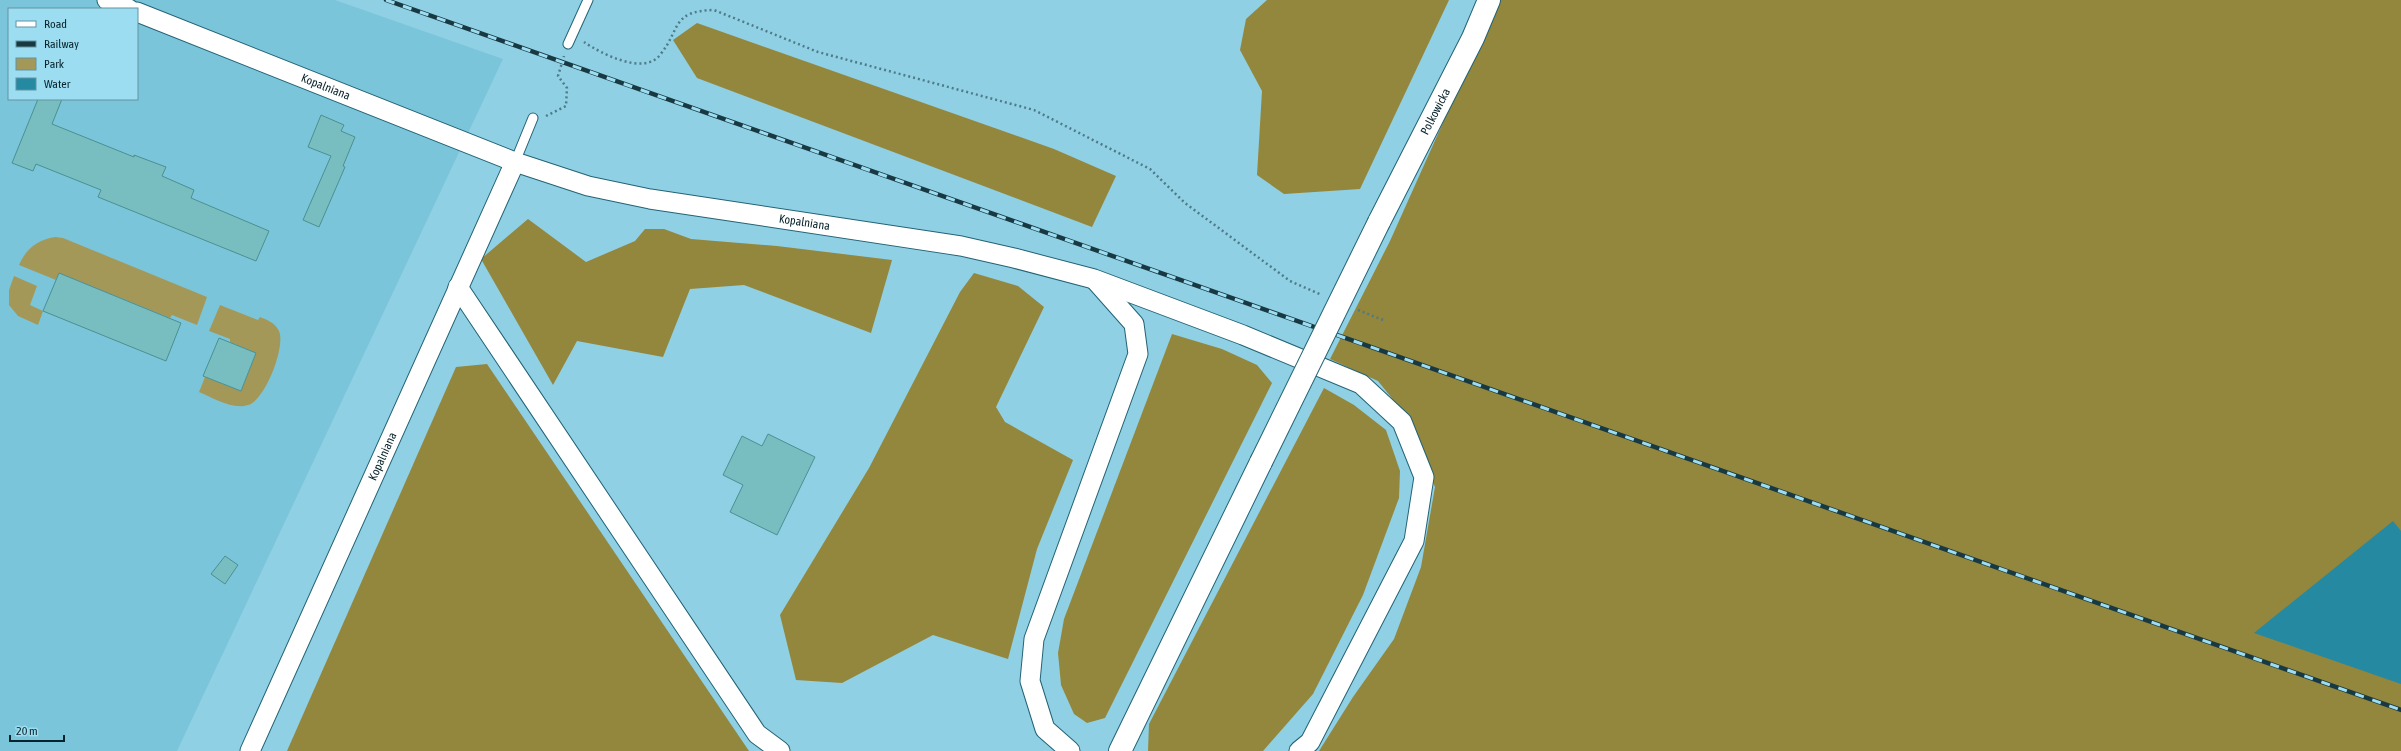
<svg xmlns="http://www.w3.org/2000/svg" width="2401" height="751" font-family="'Asap Condensed',sans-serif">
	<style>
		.built { fill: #7bc5da; fill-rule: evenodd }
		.green { fill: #a49858 }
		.forest { fill: #93863d }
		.water { fill: #2589a2 }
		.building { fill: #78bec0; stroke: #4a9093 }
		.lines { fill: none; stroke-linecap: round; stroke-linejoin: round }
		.service-casing { stroke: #226375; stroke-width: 11 }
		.minor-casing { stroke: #226375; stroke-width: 21 }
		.secondary-casing { stroke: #226375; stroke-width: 24 }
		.path { stroke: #4e7b89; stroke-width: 2.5; stroke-dasharray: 2 3; stroke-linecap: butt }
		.service { stroke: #fff; stroke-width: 9 }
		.minor { stroke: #fff; stroke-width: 19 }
		.secondary { stroke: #fff; stroke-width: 22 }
		.rail-casing { stroke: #193942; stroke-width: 4.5 }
		.rail { stroke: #9dddf1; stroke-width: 3; stroke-dasharray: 9; stroke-linecap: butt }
		.secondary-bridge-casing { stroke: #226375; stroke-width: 24; stroke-linecap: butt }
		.secondary-bridge { stroke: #fff; stroke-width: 22 }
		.labels { text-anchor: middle; stroke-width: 3.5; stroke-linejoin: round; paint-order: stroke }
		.street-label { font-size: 12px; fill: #09242c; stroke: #9dddf1 }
	</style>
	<rect width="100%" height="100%" fill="#90d0e4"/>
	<path class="built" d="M 0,0 L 335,0 L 503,59 L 177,751 L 0,751 ZM 9,9 L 137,9 L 137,99 L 9,99 Z"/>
	<g class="green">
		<path d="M 55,237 L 63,238 L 207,297 L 197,325 L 172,315 L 170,318 L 59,273 L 56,280 L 19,265 C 26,249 37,240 55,237 Z"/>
		<path d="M 14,276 L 37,286 L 30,305 L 43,311 L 38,325 L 18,316 L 9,305 L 9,290 Z"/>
		<path d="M 220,305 L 258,320 L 260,317 C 268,320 275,323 279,331 C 286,346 265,401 248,405 C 233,410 213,398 199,392 L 205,377 L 241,391 L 256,353 L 230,342 L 230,339 L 209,331 Z"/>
	</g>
	<g class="forest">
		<path d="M 1267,0 L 1449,0 L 1360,189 L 1284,194 L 1257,175 L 1262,91 L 1240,50 L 1246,19 Z"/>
		<path d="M 1498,0 L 2401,0 L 2401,751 L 1319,751 L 1353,697 L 1394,639 L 1421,567 L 1435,487 L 1403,412 L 1378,381 L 1330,359 L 1390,241 Z"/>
		<path d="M 697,23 L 1054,149 L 1116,176 L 1092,227 L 697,78 L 673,40 Z"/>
		<path d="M 528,219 L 586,262 L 635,241 L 645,229 L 664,229 L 691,239 L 777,246 L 892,260 L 871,333 L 744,285 L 690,289 L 663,357 L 577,341 L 553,385 L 481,259 Z"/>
		<path d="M 974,273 L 1018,286 L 1044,307 L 996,407 L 1005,422 L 1073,460 L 1037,549 L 1008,659 L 933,635 L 842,683 L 796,680 L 780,615 L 869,468 L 960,292 Z"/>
		<path d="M 1172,334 L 1222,349 L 1257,365 L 1272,383 L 1105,718 L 1087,723 L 1074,714 L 1061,685 L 1058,653 L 1064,619 Z"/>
		<path d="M 487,364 L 749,751 L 287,751 L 456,367 Z"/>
		<path d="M 1324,388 L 1354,405 L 1386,430 L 1400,471 L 1399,498 L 1363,595 L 1313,694 L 1263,751 L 1148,751 L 1149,724 Z"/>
	</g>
	<path class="water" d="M 2393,521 L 2401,531 L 2401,684 L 2254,633 Z"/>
	<g class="building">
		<path d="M 38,99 L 62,99 L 52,124 L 134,157 L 134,155 L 166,167 L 162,176 L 194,190 L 191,198 L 269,231 L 256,261 L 98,197 L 101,190 L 36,164 L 33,171 L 12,163 Z"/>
		<path d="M 321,115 L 344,125 L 341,131 L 355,137 L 343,166 L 345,167 L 319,227 L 303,220 L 331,156 L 308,147 Z"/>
		<path d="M 59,273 L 181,323 L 166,361 L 43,311 Z"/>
		<path d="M 219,338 L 256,353 L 241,391 L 203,376 Z"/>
		<path d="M 768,434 L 815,457 L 777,535 L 730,512 L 743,485 L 723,475 L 742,436 L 762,446 Z"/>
		<path d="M 225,556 L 238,565 L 225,584 L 211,574 Z"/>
	</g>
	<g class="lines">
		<defs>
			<g id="service">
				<path d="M 568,44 L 588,0"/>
				<path d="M 515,162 L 533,118"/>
			</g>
			<g id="minor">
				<path d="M 107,0 L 129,9"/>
				<path id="s1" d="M 137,12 L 515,162 L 588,186 L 650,199 L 961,246 L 1014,258 L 1094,279 L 1243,335 L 1361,384 L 1402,422 L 1424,477 L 1414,541 L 1310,742 L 1299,751"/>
				<path d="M 458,287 L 757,734 L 780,751"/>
				<path id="s2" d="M 250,751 L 515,162"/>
				<path d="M 1070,751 L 1045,729 L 1030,681 L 1034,639 L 1138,354 L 1134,324 L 1095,280"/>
			</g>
			<g id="secondary">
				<path id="s3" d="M 1379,222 L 1473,38 L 1489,0"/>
				<path d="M 1120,751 L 1261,462"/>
			</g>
		</defs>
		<use href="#service" class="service-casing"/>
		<use href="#minor" class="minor-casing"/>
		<use href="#secondary" class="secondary-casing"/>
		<g class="path">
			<path d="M 584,42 C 600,53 644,76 660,55 C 681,29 671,11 714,10 L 818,52 L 1034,110 L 1150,169 L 1185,203 L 1290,281 L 1322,295"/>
			<path d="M 546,116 L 566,106 L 567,88 L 558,76 L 564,56"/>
			<path d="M 1358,310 L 1383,320"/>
		</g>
		<use href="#service" class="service"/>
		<use href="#minor" class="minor"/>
		<use href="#secondary" class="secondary"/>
		<defs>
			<path id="rail" d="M 386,0 L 2401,710"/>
		</defs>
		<use href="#rail" class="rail-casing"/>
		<use href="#rail" class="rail"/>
		<defs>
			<path id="secondary-bridge" d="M 1261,462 L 1379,222"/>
		</defs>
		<use href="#secondary-bridge" class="secondary-bridge-casing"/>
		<use href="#secondary-bridge" class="secondary-bridge"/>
	</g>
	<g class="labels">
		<g class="street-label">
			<text dy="4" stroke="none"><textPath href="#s1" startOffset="203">Kopalniana</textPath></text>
			<text dy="4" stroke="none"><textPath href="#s3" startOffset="124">Polkowicka</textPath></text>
			<text dy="4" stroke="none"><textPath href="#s1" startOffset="703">Kopalniana</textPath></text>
			<text dy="4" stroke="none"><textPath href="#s2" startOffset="323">Kopalniana</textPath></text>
		</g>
	</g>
	<rect x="8" y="8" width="130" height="92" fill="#9dddf1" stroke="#6293a2"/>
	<rect x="16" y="21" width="20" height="6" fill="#ffffff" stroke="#6293a2"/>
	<text x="44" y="28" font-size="12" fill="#09242c">Road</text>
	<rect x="16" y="41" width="20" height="6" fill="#193942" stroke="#6293a2"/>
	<text x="44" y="48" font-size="12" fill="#09242c">Railway</text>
	<rect x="16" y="58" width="20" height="12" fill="#a49858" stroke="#6293a2"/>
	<text x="44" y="68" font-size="12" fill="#09242c">Park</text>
	<rect x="16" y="78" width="20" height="12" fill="#2589a2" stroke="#6293a2"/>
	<text x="44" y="88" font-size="12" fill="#09242c">Water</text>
	<path d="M10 735v6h54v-6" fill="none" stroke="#09242c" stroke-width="2"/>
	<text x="16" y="735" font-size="12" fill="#09242c" stroke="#9dddf1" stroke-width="3" paint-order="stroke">20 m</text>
</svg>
